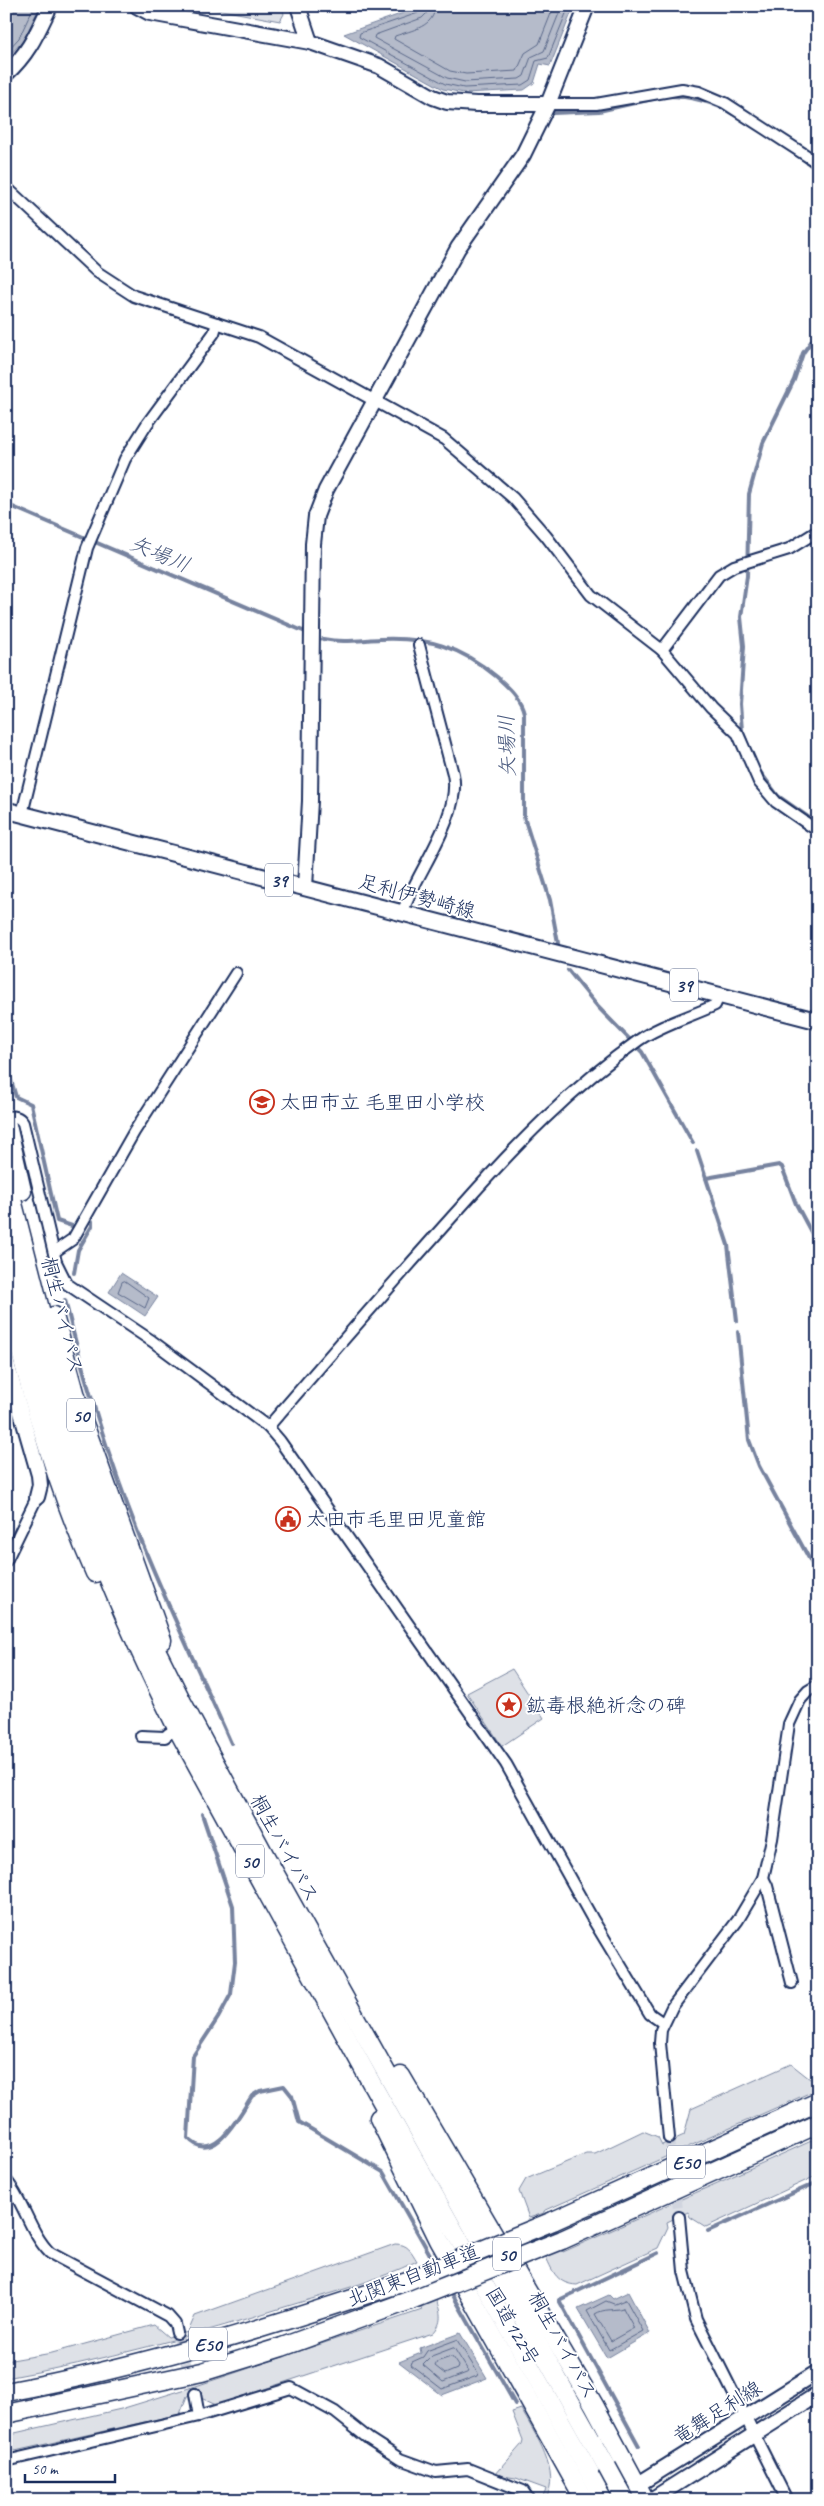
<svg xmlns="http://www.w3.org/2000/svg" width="824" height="2506" font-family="Caveat,'Klee One',sans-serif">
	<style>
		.green { fill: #dee1e7; stroke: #7c88a2 }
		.water { fill: #b5bbca; stroke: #77839f }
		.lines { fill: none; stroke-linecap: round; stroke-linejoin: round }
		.shore { stroke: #596789; stroke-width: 1 }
		.stream { stroke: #77839f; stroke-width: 4 }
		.street-tunnel { stroke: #d1d5df; stroke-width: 10; stroke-dasharray: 10 5; stroke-linecap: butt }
		.street-casing { stroke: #1b2f5e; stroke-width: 14 }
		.secondary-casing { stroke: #1b2f5e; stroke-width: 18 }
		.primary-casing { stroke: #1b2f5e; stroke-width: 19 }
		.highway-casing { stroke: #1b2f5e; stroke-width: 21 }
		.street { stroke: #fff; stroke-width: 10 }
		.secondary { stroke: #fff; stroke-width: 14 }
		.primary { stroke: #fff; stroke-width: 15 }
		.highway { stroke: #fff; stroke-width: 18 }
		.highway-bridge-casing { stroke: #1b2f5e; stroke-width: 21; stroke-linecap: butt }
		.highway-bridge { stroke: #fff; stroke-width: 18 }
		.labels { text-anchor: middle; stroke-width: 4; stroke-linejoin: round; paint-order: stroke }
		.shield { fill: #fff; stroke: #5f6d8e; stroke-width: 1 }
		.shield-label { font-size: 19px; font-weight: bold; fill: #1b2f5e }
		.street-label { font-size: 20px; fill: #1b2f5e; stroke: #fff }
		.poi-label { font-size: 20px; fill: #1b2f5e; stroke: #fff; text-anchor: start }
		.water-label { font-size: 21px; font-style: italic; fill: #49597e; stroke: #fff }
	</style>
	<rect width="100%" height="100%" fill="#fff"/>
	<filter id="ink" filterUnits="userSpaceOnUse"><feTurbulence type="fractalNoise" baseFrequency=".02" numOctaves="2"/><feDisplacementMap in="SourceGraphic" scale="10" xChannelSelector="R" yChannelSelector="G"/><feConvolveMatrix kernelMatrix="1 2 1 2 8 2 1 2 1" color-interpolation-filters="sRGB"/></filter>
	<g filter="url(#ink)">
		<g class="green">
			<path d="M 200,6 L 282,6 L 284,14 L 280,21 Z"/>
			<path d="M 512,1669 L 544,1718 L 502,1746 L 467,1693 Z"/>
			<path d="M 791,2064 L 810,2079 L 818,2076 L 818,2089 L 544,2211 L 544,2213 L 529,2218 L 519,2191 L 526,2179 L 586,2154 L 595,2154 L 643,2131 L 658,2137 L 662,2145 L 684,2135 L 691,2109 Z"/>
			<path d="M 818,2138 L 818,2175 L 706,2227 L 690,2217 L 688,2212 L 667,2222 L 668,2227 L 658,2248 L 577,2285 C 558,2284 553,2273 546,2257 L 561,2249 L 563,2252 Z"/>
			<path d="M 395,2244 C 408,2244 411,2251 417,2261 C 377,2281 331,2293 288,2306 C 196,2335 102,2361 6,2378 L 6,2361 L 52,2353 L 154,2325 L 168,2337 L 188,2332 L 195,2316 Z"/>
			<path d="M 436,2300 C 441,2312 443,2323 433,2333 L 216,2405 L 201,2398 L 200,2392 L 187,2396 L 180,2414 L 15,2451 L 6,2447 L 6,2435 L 121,2409 L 199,2385 L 422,2310 L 420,2305 Z"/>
			<path d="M 521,2409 C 534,2433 563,2473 545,2500 L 541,2500 L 546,2489 L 516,2478 L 495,2475 L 522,2444 L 523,2440 L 512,2412 Z"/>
		</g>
		<g class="water">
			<path d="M 8,6 L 40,6 L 23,41 L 6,59 Z"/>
			<path d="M 423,6 L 574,6 L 550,66 L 540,64 L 534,83 L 524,90 L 464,93 L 443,89 L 344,34 Z"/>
			<path d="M 121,1273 L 158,1297 L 145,1316 L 109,1292 Z"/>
			<path d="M 628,2292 L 650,2333 L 607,2358 L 578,2309 L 609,2295 L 613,2299 Z"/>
			<path d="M 460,2333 L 487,2378 L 442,2395 L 399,2362 L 421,2353 L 420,2348 Z"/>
		</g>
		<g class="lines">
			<g class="shore">
				<path d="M 422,6 L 418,13 L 360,33 L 359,37 L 445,84 L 464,88 L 522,85 L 530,80 L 536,61 L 548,58 L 569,6"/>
				<path d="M 428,6 L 427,13 L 422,18 L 375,35 L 374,38 L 447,78 L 465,82 L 519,79 L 524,76 L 531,57 L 544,51 L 562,6"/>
				<path d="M 435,6 C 435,27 412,30 395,36 L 394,39 L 450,71 L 466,74 L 517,71 L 525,53 L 539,44 L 554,6"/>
				<path d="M 6,52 L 19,38 L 34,6"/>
				<path d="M 125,1281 L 149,1298 L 145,1308 L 118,1292 L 122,1282 Z"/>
				<path d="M 626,2300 L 643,2331 L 609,2350 L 587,2311 L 606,2301 L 614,2304 Z"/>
				<path d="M 623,2308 L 634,2328 L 611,2341 L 595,2314 C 605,2308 613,2311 623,2308 Z"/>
				<path d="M 457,2340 L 478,2373 L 477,2376 L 442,2389 L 411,2365 L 412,2362 L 423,2357 L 427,2351 Z"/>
				<path d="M 454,2348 L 469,2372 L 443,2382 L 423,2365 L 432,2356 Z"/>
				<path d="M 452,2357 L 458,2366 L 457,2369 L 445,2374 L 435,2366 L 437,2362 Z"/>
			</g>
			<g class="stream">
				<path d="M 666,96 C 691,96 712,101 733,114"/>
				<path d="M 553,113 L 599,111 L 657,98"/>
				<path d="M 798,155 L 818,171"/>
				<path d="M 6,504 L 303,631"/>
				<path d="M 323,639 C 342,643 360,640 380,639 C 427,637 460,646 497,677 C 508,687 521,698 524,713 L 524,817 L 550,900 L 558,943"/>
				<path d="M 746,740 L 742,731 L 740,704 L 744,646 L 741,617 L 747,576 L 749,494 L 763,443 L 794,380 L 803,353 L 818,332"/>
				<path d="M 758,769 L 778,796 L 818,824"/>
				<path d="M 568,970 L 598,1007 L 642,1052 L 693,1143"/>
				<path d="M 6,1063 L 16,1097 L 31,1104 L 57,1221 L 72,1226"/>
				<path d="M 697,1151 L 728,1245 L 737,1321"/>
				<path d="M 706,1178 L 779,1165 L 782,1167 L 796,1204 L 818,1245"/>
				<path d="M 74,1273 L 78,1250 L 92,1226 L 92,1221"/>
				<path d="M 65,1300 C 85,1383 111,1466 143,1545 C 170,1612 202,1677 231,1743"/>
				<path d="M 738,1332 L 749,1440 L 759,1466 L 818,1575"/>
				<path d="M 202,1814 L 233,1906 L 235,1962 L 231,1994 L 218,2018 L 193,2056 L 188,2138 C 214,2167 239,2115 252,2096 L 260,2091 L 284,2086 L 292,2096 L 299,2122 L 383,2172 L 436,2265"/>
				<path d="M 708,2231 L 818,2182"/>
				<path d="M 450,2290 L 515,2404"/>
				<path d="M 639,2446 L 559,2300 L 658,2253"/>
			</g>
			<g class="street-tunnel">
				<path d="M 669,2138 L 679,2217"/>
				<path d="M 177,2333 L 195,2394"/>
			</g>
			<defs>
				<g id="street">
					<path d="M 548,104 L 596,104 L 682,89 L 699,92 L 725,103 L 818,163"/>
					<path d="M 6,187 L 97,272 L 134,296 L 259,337 L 444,439 L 513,498 L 546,536 L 591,595 L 662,650 L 711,708 L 738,734 L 759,782 L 776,802 L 818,831"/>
					<path d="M 662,650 L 719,575 L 734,566 L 789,549 L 818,531"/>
					<path d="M 22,814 L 87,548 L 125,459 L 147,424 L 214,333 L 217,323"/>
					<path d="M 403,911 C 417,871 462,815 453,774 L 419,645"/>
					<path d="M 6,1117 C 14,1116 19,1116 23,1123 L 56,1262 L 67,1284 L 152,1341 L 268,1427 L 280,1441 L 506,1764 L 592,1918 L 650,2014 L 663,2023"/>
					<path d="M 54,1252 L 73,1239 L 134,1132 L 236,973"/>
					<path d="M 268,1427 C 331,1354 395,1280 460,1208 C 514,1147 572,1087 639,1040 C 662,1024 690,1017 715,1005 L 720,994"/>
					<path d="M 6,1561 L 37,1497"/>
					<path d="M 141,1736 L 165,1737 L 168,1734 L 178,1730"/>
					<path d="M 763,1878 L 767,1886 L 792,1983"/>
					<path d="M 669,2138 L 660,2043 L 661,2030 L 672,2007 L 738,1920 L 763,1878 L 772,1839 L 789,1724 L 800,1700 L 808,1691 L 818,1685"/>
					<path d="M 6,2180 C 24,2202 30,2233 50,2253 L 168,2316 L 175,2324 L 177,2333"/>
					<path d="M 679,2217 L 684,2271 L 696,2319 L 787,2500"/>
					<path d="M 195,2394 L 199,2416"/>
					<path d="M 6,2461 L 199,2416 L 291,2388 L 335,2412 L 369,2439 L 400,2459 L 436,2472 L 468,2469 L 523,2491 L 529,2500"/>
				</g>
				<g id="secondary">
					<path d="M 137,6 L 150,13 L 310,42 L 379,66 L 433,97 L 447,102 L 476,104 L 548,104"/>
					<path d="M 298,6 L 310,42"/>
					<path d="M 6,74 C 29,53 37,33 50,6"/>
					<path d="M 305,887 L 310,801 L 313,544 L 316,516 L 326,490 L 458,248 L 523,155 L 548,104 L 587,6"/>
					<path d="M 6,1360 L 39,1475 L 40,1485 L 37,1497"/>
					<path d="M 637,2485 L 818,2372"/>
					<path d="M 651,2500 L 818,2394"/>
				</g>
				<path id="primary" d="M 6,810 L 818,1021"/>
				<g id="highway">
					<path d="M 6,1121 L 22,1191"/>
					<path d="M 6,1176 L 69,1423 L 94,1500 L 135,1607 L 182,1702 L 265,1856 L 607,2467"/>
					<path d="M 6,1240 C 23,1304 37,1369 56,1432 C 87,1535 130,1634 178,1730 L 372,2084 L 605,2500"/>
					<path d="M 6,1291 C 28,1388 55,1483 95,1573"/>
					<path d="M 54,1316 L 82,1418 L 162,1640"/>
					<path d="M 401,2076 L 594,2405 L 645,2500"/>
					<path d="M 379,2118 L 439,2240 L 585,2500"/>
					<path d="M 553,2221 L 818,2102"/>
					<path d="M 562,2240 L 818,2124"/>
					<path d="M 6,2392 C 143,2367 275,2325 407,2281"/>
					<path d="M 6,2414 L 202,2372 L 282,2347 L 411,2300"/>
				</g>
			</defs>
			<use href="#street" class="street-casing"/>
			<use href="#secondary" class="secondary-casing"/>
			<use href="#primary" class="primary-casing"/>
			<use href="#highway" class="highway-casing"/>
			<use href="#street" class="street"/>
			<use href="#secondary" class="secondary"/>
			<use href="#primary" class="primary"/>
			<use href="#highway" class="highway"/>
			<defs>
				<g id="highway-bridge">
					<path d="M 407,2281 L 553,2221"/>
					<path d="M 411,2300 L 562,2240"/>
					<path d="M 607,2467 L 625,2500"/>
				</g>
			</defs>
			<use href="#highway-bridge" class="highway-bridge-casing"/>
			<use href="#highway-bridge" class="highway-bridge"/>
		</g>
	</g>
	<defs>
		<symbol id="school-ring" viewBox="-11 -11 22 22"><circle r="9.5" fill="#fff" stroke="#c8321e" stroke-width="1.5"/><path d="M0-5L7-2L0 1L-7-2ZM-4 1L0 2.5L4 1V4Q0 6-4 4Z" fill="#c8321e"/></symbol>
		<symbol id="civic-ring" viewBox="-11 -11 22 22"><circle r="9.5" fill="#fff" stroke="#c8321e" stroke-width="1.5"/><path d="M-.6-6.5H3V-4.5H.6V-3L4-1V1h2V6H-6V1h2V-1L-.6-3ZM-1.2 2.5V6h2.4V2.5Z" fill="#c8321e"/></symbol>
		<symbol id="sight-ring" viewBox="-11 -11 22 22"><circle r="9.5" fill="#fff" stroke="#c8321e" stroke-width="1.5"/><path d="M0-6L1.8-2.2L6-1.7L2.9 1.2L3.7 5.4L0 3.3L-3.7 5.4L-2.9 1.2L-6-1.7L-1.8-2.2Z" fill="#c8321e"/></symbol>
	</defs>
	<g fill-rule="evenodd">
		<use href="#school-ring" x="248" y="1088" width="28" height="28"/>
		<use href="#civic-ring" x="274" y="1505" width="28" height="28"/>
		<use href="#sight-ring" x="495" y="1691" width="28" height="28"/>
	</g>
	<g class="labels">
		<g class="shield">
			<rect x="265" y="863.5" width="28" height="33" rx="4"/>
			<rect x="670" y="968.5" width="28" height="33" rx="4"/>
			<rect x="67" y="1398.5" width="28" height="33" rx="4"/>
			<rect x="236" y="1844.5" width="28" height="33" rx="4"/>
			<rect x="667" y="2145.5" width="38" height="33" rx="4"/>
			<rect x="493" y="2237.5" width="28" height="33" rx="4"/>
			<rect x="189" y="2327.5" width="38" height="33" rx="4"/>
		</g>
		<g class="shield-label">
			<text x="279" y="887">39</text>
			<text x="684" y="992">39</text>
			<text x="81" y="1422">50</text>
			<text x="250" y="1868">50</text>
			<text x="686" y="2169">E50</text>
			<text x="507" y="2261">50</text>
			<text x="208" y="2351">E50</text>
		</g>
		<g class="street-label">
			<text transform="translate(417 896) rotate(15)" y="7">足利伊勢崎線</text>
			<text transform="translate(63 1315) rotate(76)" y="7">桐生バイパス</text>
			<text transform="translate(285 1848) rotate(61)" y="7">桐生バイパス</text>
			<text transform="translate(413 2275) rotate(-21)" y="7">北関東自動車道</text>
			<text transform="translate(513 2326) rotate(60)" y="7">国道122号</text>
			<text transform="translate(563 2345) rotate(61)" y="7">桐生バイパス</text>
			<text transform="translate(717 2412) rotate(-32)" y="7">竜舞足利線</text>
		</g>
		<g class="poi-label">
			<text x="280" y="1109">太田市立 毛里田小学校</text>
			<text x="306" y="1526">太田市毛里田児童館</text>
			<text x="526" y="1712">鉱毒根絶祈念の碑</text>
		</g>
		<g class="water-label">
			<text transform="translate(160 554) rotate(23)" y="7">矢場川</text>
			<text transform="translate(507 746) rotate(-92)" y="7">矢場川</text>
		</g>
	</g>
	<rect width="824" height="2506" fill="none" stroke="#fff" stroke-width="25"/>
	<rect x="12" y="12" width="799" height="2481" fill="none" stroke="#1b2f5e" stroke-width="2" filter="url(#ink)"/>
	<path d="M25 2474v8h90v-8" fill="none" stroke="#1b2f5e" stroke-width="2.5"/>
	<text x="32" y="2474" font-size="15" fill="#1b2f5e" stroke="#ffffff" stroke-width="4" paint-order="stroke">50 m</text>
</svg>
